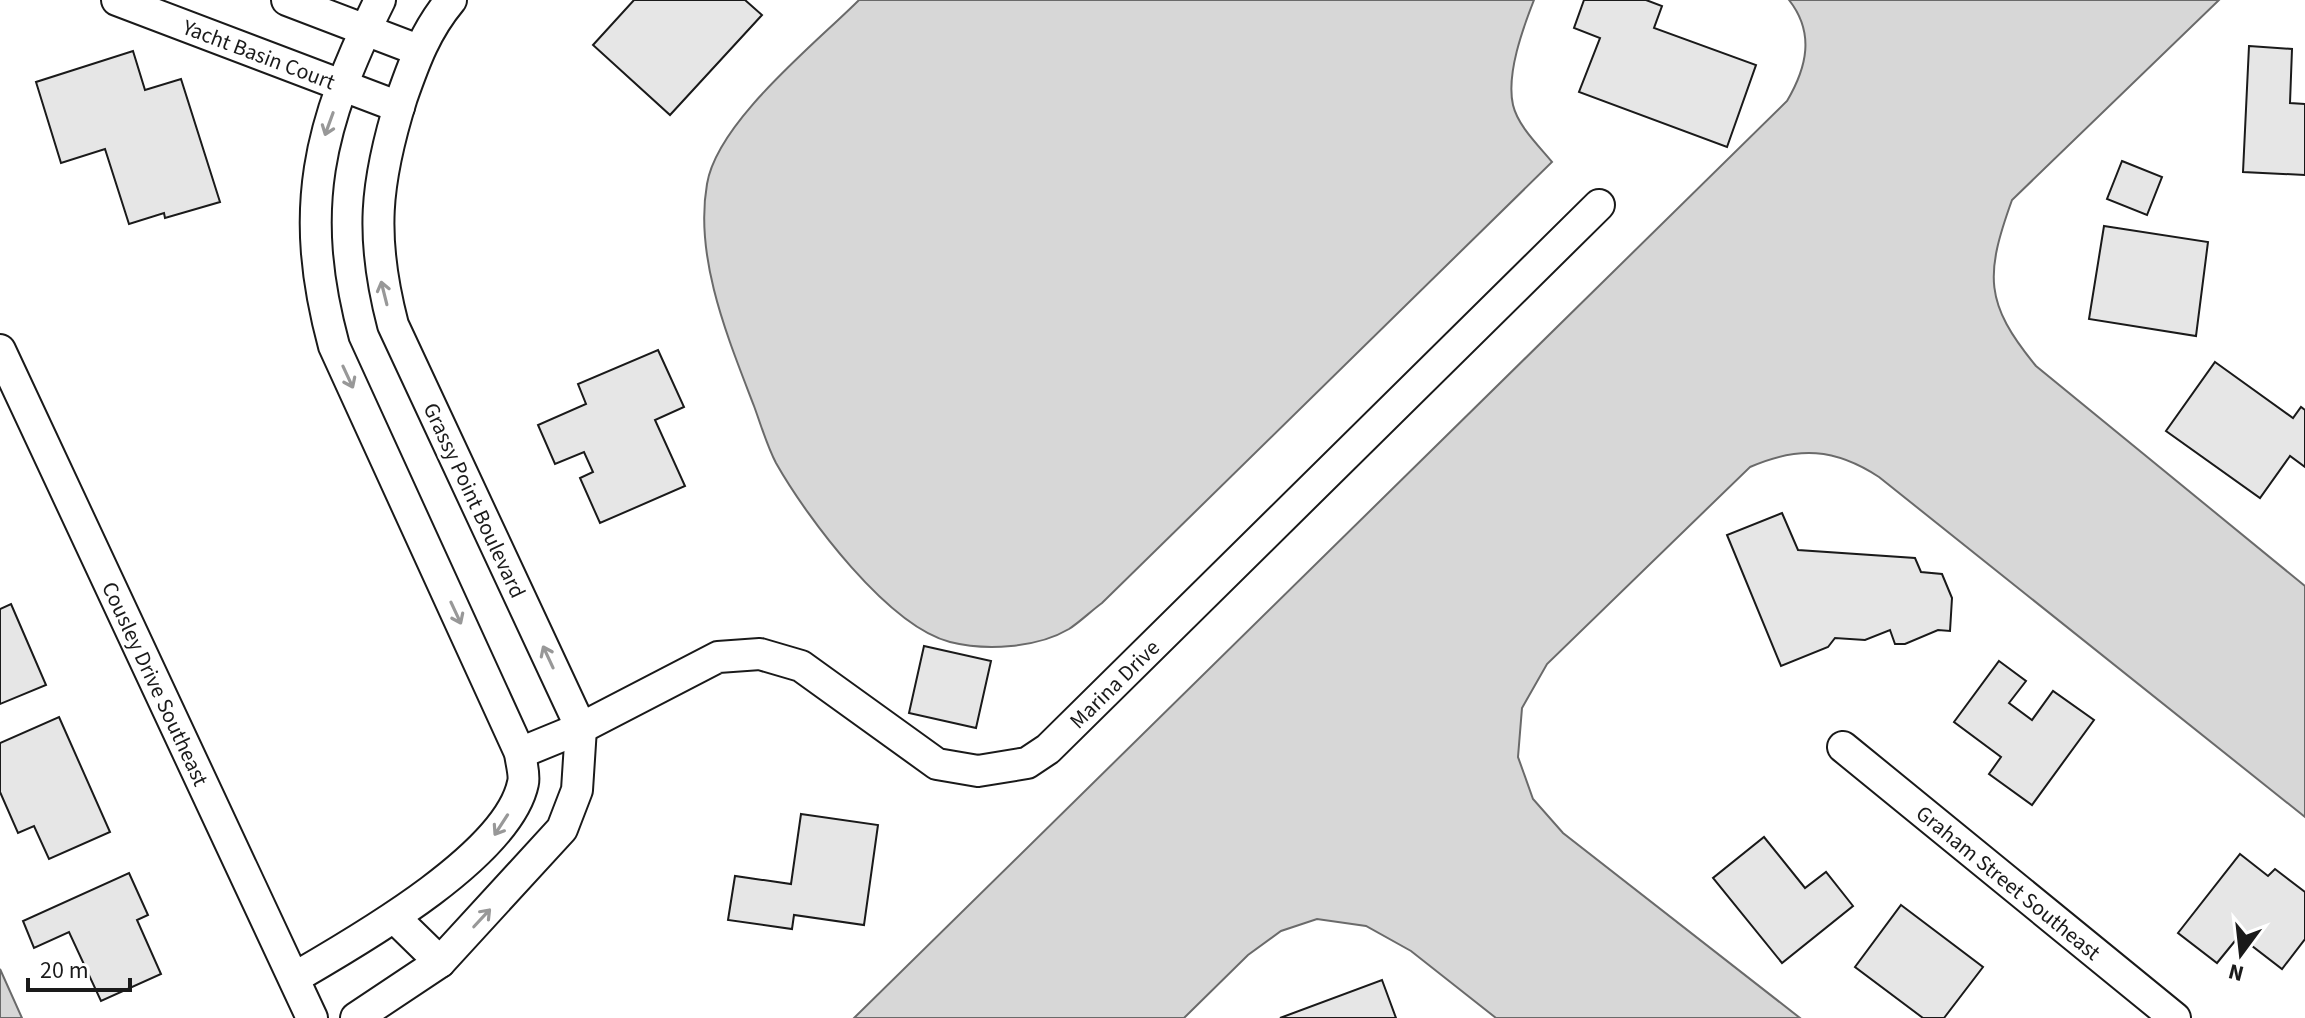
<svg xmlns="http://www.w3.org/2000/svg" width="2305" height="1018" font-family="'Source Sans 3',sans-serif">
	<style>
		.water { fill: #d7d7d7; stroke: #6a6a6a; stroke-width: 2 }
		.building { fill: #e6e6e6; stroke: #1a1a1a; stroke-width: 2 }
		.lines { fill: none; stroke-linecap: round; stroke-linejoin: round }
		.street-casing { stroke: #1a1a1a; stroke-width: 34 }
		.street { stroke: #fff; stroke-width: 30 }
		.oneway { stroke: #989898 }
		.labels { text-anchor: middle; stroke-width: 6; stroke-linejoin: round; paint-order: stroke }
		.street-label { font-size: 22px; fill: #1a1a1a; stroke: #fff }
	</style>
	<rect width="100%" height="100%" fill="#fff"/>
	<g class="water">
		<path d="M 859,0 L 1534,0 C 1523,28 1506,74 1513,105 C 1518,126 1538,145 1552,162 L 1102,603 C 1091,611 1080,622 1069,629 C 1037,648 986,651 950,642 C 888,626 807,518 776,463 C 767,446 761,425 754,406 C 728,338 694,258 707,184 C 717,122 815,44 859,0 Z"/>
		<path d="M 1789,0 L 2219,0 L 2012,200 C 1985,275 1984,303 2036,366 L 2305,586 L 2305,817 L 1879,477 C 1835,448 1798,446 1750,467 L 1547,664 L 1522,708 L 1518,757 L 1533,799 L 1563,833 L 1800,1018 L 1496,1018 L 1411,951 L 1366,926 L 1317,919 L 1281,931 L 1248,955 L 1184,1018 L 854,1018 L 1787,101 C 1807,67 1815,33 1789,0 Z"/>
		<path d="M 0,969 L 22,1018 L 0,1018 Z"/>
	</g>
	<g class="building">
		<path d="M 634,0 L 745,0 L 762,15 L 670,115 L 593,45 Z"/>
		<path d="M 1584,0 L 1646,0 L 1662,6 L 1654,28 L 1756,65 L 1727,147 L 1579,92 L 1600,38 L 1574,28 Z"/>
		<path d="M 2249,46 L 2292,49 L 2290,103 L 2305,104 L 2305,175 L 2243,172 Z"/>
		<path d="M 133,51 L 145,90 L 181,79 L 220,202 L 165,218 L 164,213 L 129,224 L 105,149 L 61,163 L 36,82 Z"/>
		<path d="M 2122,161 L 2162,177 L 2147,215 L 2107,199 Z"/>
		<path d="M 2104,226 L 2208,242 L 2196,336 L 2089,319 Z"/>
		<path d="M 658,350 L 684,407 L 655,420 L 685,486 L 600,523 L 580,478 L 593,472 L 584,452 L 555,464 L 538,425 L 586,404 L 578,384 Z"/>
		<path d="M 2215,362 L 2293,418 L 2301,407 L 2305,410 L 2305,467 L 2290,456 L 2260,498 L 2166,431 Z"/>
		<path d="M 1782,513 L 1798,550 L 1915,558 L 1921,572 L 1942,574 L 1952,598 L 1950,631 L 1938,630 L 1905,644 L 1895,644 L 1890,630 L 1865,640 L 1835,638 L 1828,647 L 1781,666 L 1727,535 Z"/>
		<path d="M 11,604 L 46,685 L 0,704 L 0,609 Z"/>
		<path d="M 924,646 L 991,661 L 976,728 L 909,713 Z"/>
		<path d="M 1999,661 L 2026,681 L 2009,703 L 2032,720 L 2053,691 L 2094,720 L 2032,805 L 1989,774 L 2001,757 L 1954,722 Z"/>
		<path d="M 59,717 L 110,832 L 49,859 L 34,826 L 18,833 L 0,792 L 0,743 Z"/>
		<path d="M 801,814 L 878,825 L 864,925 L 794,915 L 792,929 L 728,920 L 735,876 L 791,884 Z"/>
		<path d="M 1764,837 L 1805,888 L 1826,872 L 1853,906 L 1782,963 L 1713,878 Z"/>
		<path d="M 2240,854 L 2268,876 L 2275,869 L 2305,892 L 2305,939 L 2282,969 L 2239,936 L 2217,963 L 2178,933 Z"/>
		<path d="M 129,873 L 148,915 L 137,920 L 161,974 L 101,1001 L 69,932 L 34,948 L 23,921 Z"/>
		<path d="M 1901,905 L 1983,967 L 1944,1018 L 1923,1018 L 1855,967 Z"/>
		<path d="M 1382,980 L 1396,1018 L 1280,1018 Z"/>
	</g>
	<g class="lines">
		<defs>
			<g id="street">
				<path id="s1" d="M 117,0 L 399,107"/>
				<path d="M 287,0 L 418,50"/>
				<path id="s2" d="M 0,350 L 312,1018"/>
				<path id="s3" d="M 1843,747 L 2175,1018"/>
				<path id="s4" d="M 520,753 L 581,728 L 718,657 L 760,654 L 801,666 L 937,764 L 978,771 L 1027,763 L 1048,749 L 1599,205"/>
				<path d="M 396,919 L 440,962"/>
				<path d="M 294,978 C 356,942 508,856 523,783 C 525,775 521,762 520,753 L 334,346 C 297,209 318,125 380,0"/>
				<path d="M 356,1018 L 440,962 L 562,829 L 577,790 L 581,728 L 393,325 C 370,237 375,183 402,97 C 415,60 426,30 451,0"/>
			</g>
		</defs>
		<use href="#street" class="street-casing"/>
		<use href="#street" class="street"/>
	</g>
	<defs><path id="oneway-shaft" d="M-6 0H5M1.5-3L5.5 0L1.5 3" fill="none" stroke-width="1.6" stroke-linecap="round" stroke-linejoin="round" transform="scale(2)"/></defs>
	<g class="oneway">
		<use href="#oneway-shaft" transform="translate(329 124) rotate(110)"/>
		<use href="#oneway-shaft" transform="translate(384 293) rotate(-104)"/>
		<use href="#oneway-shaft" transform="translate(348 377) rotate(65)"/>
		<use href="#oneway-shaft" transform="translate(456 613) rotate(65)"/>
		<use href="#oneway-shaft" transform="translate(548 657) rotate(-115)"/>
		<use href="#oneway-shaft" transform="translate(501 825) rotate(123)"/>
		<use href="#oneway-shaft" transform="translate(482 918) rotate(-47)"/>
	</g>
	<g class="labels">
		<g class="street-label">
			<text dy="8" stroke="none"><textPath href="#s1" startOffset="152">Yacht Basin Court</textPath></text>
			<text transform="translate(475 500) rotate(65)" y="8">Grassy Point Boulevard</text>
			<text dy="8" stroke="none"><textPath href="#s2" startOffset="368">Cousley Drive Southeast</textPath></text>
			<text dy="8" stroke="none"><textPath href="#s4" startOffset="682">Marina Drive</textPath></text>
			<text dy="8" stroke="none"><textPath href="#s3" startOffset="214">Graham Street Southeast</textPath></text>
		</g>
	</g>
	<g transform="translate(2241 954) rotate(195)" stroke="#ffffff" stroke-width="6" paint-order="stroke">
	<path d="M0-6L14 30L0 20L-14 30Z" fill="#1a1a1a"/>
	<text y="-12" font-size="22" font-weight="bold" text-anchor="middle" fill="#1a1a1a">N</text>
	</g>
	<path d="M28 978v12h102v-12" fill="none" stroke="#1a1a1a" stroke-width="4"/>
	<text x="40" y="978" font-size="24" fill="#1a1a1a" stroke="#ffffff" stroke-width="6" paint-order="stroke">20 m</text>
</svg>
